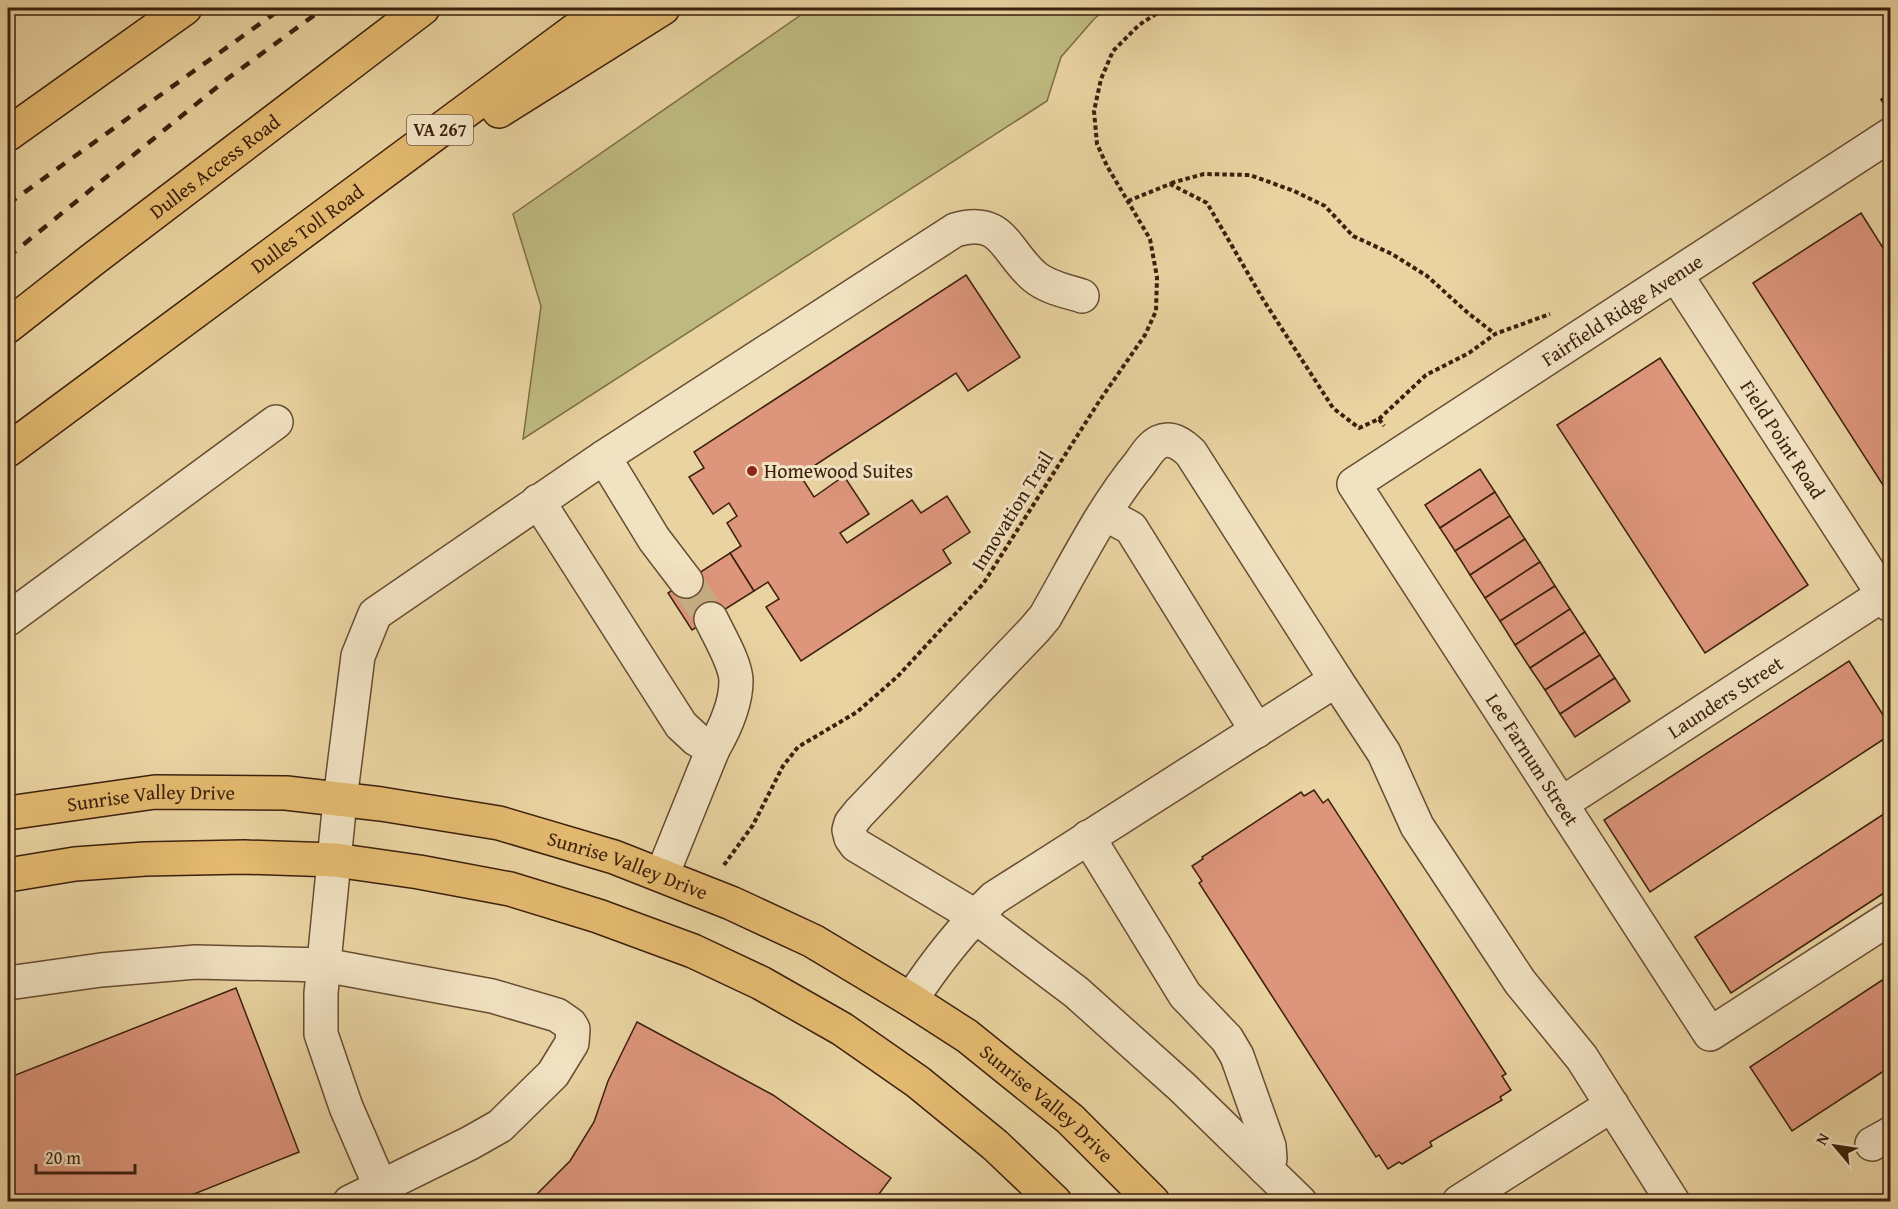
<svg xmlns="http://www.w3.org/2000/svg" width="1898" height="1209" font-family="'Gentium Book Plus',serif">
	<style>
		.green { fill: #beba7f; stroke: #7d6d46; stroke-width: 1.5 }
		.building { fill: #dd957b; stroke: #3c200d; stroke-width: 1.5 }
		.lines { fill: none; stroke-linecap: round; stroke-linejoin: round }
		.minor-tunnel { stroke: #c6af83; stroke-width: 33; stroke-dasharray: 33 16; stroke-linecap: butt }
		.minor-casing { stroke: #674d32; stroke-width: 36 }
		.major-casing { stroke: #3c200d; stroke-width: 36 }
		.highway-casing { stroke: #3c200d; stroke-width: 36 }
		.path { stroke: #3c200d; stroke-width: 4; stroke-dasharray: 4.5 3; stroke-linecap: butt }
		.minor { stroke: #f1e2c2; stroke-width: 33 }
		.major { stroke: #e4ba70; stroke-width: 33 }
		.highway { stroke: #e4ba70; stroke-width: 33 }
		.rail { stroke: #3c200d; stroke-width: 4.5; stroke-dasharray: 10 10; stroke-linecap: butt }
		.poi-dot { fill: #8f2418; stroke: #f1e2c2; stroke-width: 2 }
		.labels { text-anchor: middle; stroke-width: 6; stroke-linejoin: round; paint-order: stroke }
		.shield { fill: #f1e2c2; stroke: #725a43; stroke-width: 1.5 }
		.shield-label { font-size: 18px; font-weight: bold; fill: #3c200d }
		.street-label { font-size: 20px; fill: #3c200d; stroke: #f1e2c2 }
		.poi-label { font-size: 20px; fill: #3c200d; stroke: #f1e2c2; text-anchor: start }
	</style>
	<rect width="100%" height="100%" fill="#e9d3a1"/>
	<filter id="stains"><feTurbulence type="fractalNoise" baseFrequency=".00333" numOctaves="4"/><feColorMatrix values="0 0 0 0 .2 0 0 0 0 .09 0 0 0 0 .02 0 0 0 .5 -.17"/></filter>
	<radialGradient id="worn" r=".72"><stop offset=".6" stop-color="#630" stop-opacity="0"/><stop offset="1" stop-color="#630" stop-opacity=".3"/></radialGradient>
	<path class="green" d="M 811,8 L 1108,8 L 1095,18 L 1061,57 L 1047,101 L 523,439 L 541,306 L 513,214 Z"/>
	<g class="building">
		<path d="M 1861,213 L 1890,259 L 1890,496 L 1753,283 Z"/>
		<path d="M 966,275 L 1020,357 L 968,391 L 956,373 L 800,475 L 814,497 L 844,476 L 869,514 L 840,533 L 847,543 L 912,500 L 921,513 L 947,496 L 970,532 L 943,550 L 951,563 L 801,661 L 766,607 L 779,599 L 768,582 L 754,591 L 730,553 L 741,546 L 727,523 L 737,516 L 729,503 L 713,514 L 689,477 L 704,468 L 694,452 Z"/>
		<path d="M 1660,358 L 1808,585 L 1705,653 L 1557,425 Z"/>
		<path d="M 1480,469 L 1495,492 L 1440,528 L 1425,505 Z"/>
		<path d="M 1495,492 L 1510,516 L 1455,551 L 1440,528 Z"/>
		<path d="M 1510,516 L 1525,539 L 1470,575 L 1455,551 Z"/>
		<path d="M 1525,539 L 1540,562 L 1485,598 L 1470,575 Z"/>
		<path d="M 730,553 L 754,591 L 692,630 L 668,593 Z"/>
		<path d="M 1540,562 L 1555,586 L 1500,621 L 1485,598 Z"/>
		<path d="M 1555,586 L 1570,609 L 1515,645 L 1500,621 Z"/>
		<path d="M 1570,609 L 1585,632 L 1530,668 L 1515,645 Z"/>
		<path d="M 1585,632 L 1600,655 L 1545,690 L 1530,668 Z"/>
		<path d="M 1600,655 L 1615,678 L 1560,714 L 1545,690 Z"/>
		<path d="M 1849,661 L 1890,726 L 1890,735 L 1650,892 L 1604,820 Z"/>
		<path d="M 1615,678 L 1630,701 L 1575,737 L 1560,714 Z"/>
		<path d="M 1314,790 L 1323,803 L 1328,799 L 1506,1074 L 1502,1076 L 1511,1090 L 1500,1097 L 1502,1100 L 1430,1142 L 1432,1146 L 1402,1164 L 1399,1162 L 1388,1169 L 1379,1155 L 1376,1157 L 1199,883 L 1202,881 L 1192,866 L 1203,859 L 1202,857 L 1301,792 L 1304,796 Z"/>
		<path d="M 1890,810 L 1890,889 L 1731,993 L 1695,937 Z"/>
		<path d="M 1890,975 L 1890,1067 L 1792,1131 L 1750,1067 Z"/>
		<path d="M 236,988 L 299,1152 L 174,1202 L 8,1202 L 8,1078 Z"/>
		<path d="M 637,1022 L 773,1095 L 891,1178 L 873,1202 L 529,1202 L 570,1161 L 594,1122 L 608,1081 Z"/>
	</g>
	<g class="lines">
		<path class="minor-tunnel" d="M 686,581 L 711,619"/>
		<defs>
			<g id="minor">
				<path id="s1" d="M 1890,135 L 1354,484 L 1710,1034 L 1890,918"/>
				<path id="s2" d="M 1676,275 L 1890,605"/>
				<path d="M 604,457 L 654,539 L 686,581"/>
				<path d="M 538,501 L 681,725 L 696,739 L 713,749 L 662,875"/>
				<path d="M 1105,514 L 1131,528 L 1257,731"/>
				<path d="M 8,619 L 276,422"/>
				<path d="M 711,619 C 719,636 736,664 736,681 C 736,703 724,730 713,749"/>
				<path d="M 1336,680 L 1384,753 L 1417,826 L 1520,982 L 1582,1058 L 1673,1202"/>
				<path id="s3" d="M 1561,804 L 1890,590"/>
				<path d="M 1088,837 L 1185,995 L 1227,1039 L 1237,1056 L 1269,1146 L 1270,1159 L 1265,1168"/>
				<path d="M 8,983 L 101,970 L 196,962 L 324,965 L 492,996 L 557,1015 L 570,1024 L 573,1029 L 572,1043 L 553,1074 L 500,1126 L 470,1143 L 350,1202"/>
				<path d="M 911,1000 C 935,963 962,929 994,898 L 1336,680 L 1191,453 C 1183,445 1172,436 1159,442 C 1151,446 1145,456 1140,463 C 1102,509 1075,565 1045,617 L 1034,630 L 859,813 L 851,823 L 849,830 L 851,838 L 856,845 L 975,916 L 1076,992 L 1182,1087 L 1300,1202"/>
				<path d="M 1872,1144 L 1890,1134"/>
				<path d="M 387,1202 L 346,1107 L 321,1034 L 321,993 L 340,800 L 358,656 L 375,614 L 604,457 L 955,230 C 1003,215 1006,253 1035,277 C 1048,288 1067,291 1082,296"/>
				<path d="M 1459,1202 L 1612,1105"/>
			</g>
			<g id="major">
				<path id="s4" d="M 8,813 L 155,792 L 286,793 L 381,804 L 499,823 L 614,857 L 731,903 L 813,941 L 911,1000 L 967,1036 L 1070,1119 L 1153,1202"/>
				<path d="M 8,875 L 75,864 L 145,859 L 244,857 L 335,860 L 419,872 L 510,889 L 598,916 L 693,951 L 761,983 L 842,1029 L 918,1082 L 995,1145 L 1055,1202"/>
			</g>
			<g id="highway">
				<path d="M 499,111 L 663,8"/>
				<path d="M 8,134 L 185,8"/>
				<path id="s5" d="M 8,326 L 92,260 L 423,8"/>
				<path id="s6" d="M 8,450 L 605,8"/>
			</g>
		</defs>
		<use href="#minor" class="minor-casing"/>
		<use href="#major" class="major-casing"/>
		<use href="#highway" class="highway-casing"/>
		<g class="path">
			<path d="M 1881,101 L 1890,95"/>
			<path d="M 1171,183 L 1204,174 L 1250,175 L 1294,191 L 1325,206 L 1353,236 L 1392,254 L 1427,276 L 1468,313 L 1495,334"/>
			<path d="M 1128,201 L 1170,184 L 1207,203 L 1264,301 L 1333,408 L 1359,428 L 1379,419 L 1384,426"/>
			<path d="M 1379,419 L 1426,375 L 1469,353 L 1495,334 L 1550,314"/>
			<path d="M 724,865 L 753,825 L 783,766 L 798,747 L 857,712 L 897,677 L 983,584 L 1100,400 L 1145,335 L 1156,311 L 1157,277 L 1150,239 L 1107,166 L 1097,144 L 1094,111 L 1101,79 L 1113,51 L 1139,25 L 1165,8"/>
		</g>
		<use href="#minor" class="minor"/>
		<use href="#major" class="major"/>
		<use href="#highway" class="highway"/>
		<g class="rail">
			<path d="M 8,204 L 282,8"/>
			<path d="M 8,257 L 227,79 L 324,8"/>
		</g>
	</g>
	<circle class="poi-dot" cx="752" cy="471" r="6"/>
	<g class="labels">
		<rect class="shield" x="407" y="115" width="66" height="30" rx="4.5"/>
		<g class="shield-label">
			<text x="440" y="136">VA 267</text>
		</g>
		<g class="street-label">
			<text dy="7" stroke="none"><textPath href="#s5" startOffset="261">Dulles Access Road</textPath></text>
			<text dy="7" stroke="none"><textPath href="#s6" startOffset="372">Dulles Toll Road</textPath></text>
			<text transform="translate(1622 310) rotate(-33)" y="7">Fairfield Ridge Avenue</text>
			<text dy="7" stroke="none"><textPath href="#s2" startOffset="196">Field Point Road</textPath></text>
			<text transform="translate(1012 511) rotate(-58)" y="7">Innovation Trail</text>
			<text dy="7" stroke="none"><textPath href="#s3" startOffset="196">Launders Street</textPath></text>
			<text dy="7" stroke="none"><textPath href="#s1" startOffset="968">Lee Farnum Street</textPath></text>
			<text dy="7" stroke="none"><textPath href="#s4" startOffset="144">Sunrise Valley Drive</textPath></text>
			<text dy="7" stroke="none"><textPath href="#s4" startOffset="630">Sunrise Valley Drive</textPath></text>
			<text dy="7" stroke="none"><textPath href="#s4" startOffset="1116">Sunrise Valley Drive</textPath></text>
		</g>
		<g class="poi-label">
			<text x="764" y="478">Homewood Suites</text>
		</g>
	</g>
	<rect width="1898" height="1209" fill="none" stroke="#e9d3a1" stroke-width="30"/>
	<rect x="9" y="9" width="1880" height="1191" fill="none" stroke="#3c200d" stroke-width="3"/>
	<rect x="15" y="15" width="1868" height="1179" fill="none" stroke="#3c200d" stroke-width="1.5"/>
	<g transform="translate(1835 1146) rotate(299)" stroke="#f1e2c2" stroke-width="4.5" paint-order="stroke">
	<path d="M0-4.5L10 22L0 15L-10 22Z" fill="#3c200d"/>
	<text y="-9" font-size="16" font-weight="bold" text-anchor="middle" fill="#3c200d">N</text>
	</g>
	<path d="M36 1164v9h99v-9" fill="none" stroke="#3c200d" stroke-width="3"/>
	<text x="45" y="1164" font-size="18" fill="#3c200d" stroke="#f1e2c2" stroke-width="4.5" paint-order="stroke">20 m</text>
	<rect width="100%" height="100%" filter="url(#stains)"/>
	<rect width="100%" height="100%" fill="url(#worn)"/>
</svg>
